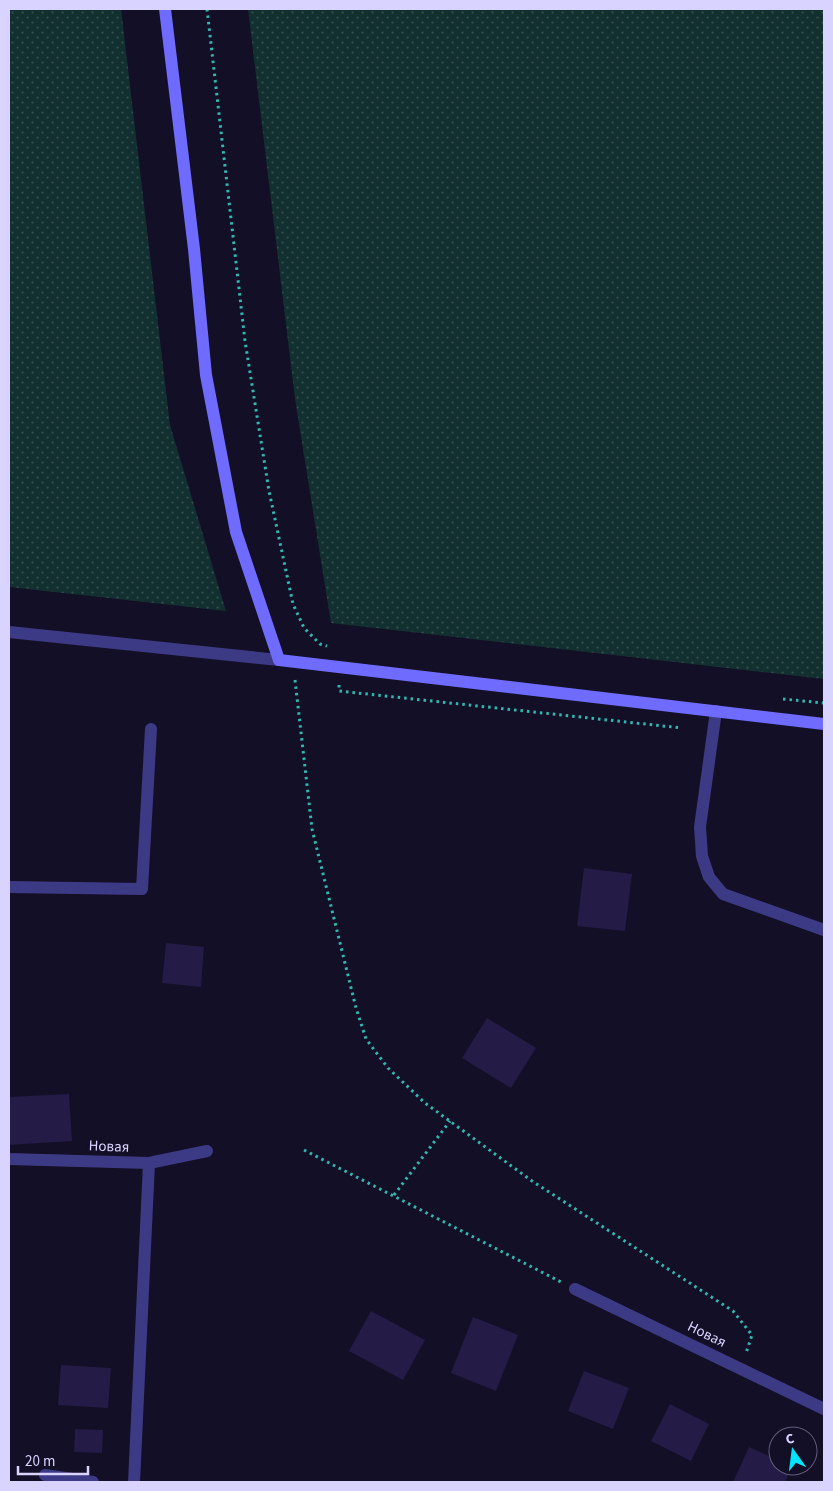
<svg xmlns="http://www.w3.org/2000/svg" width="833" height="1491" font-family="'Source Sans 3',sans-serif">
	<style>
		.grass { fill: url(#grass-dots) }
		.building { fill: #241b47 }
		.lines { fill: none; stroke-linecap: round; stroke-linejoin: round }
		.path { stroke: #2fb8b0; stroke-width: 3; stroke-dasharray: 2.5 4; stroke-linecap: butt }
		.lane { stroke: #3d3a85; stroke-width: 12 }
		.street { stroke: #3d3a85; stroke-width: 12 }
		.secondary { stroke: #6f6bff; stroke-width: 12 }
		.labels { text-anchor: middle; stroke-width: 5; stroke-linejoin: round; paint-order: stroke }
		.street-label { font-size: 15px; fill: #d9d4ff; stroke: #130f26 }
	</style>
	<defs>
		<pattern id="grass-dots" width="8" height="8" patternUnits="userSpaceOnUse" patternTransform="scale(1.25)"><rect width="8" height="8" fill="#12302f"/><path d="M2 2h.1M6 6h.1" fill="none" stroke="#344d4e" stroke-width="1.8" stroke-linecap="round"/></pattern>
	</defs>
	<rect width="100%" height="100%" fill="#130f26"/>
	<g class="grass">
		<path d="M 9,9 L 121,9 L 170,425 L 226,611 L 9,587 Z"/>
		<path d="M 248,9 L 824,9 L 824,679 L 331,623 L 295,399 Z"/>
	</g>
	<g class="building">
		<path d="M 584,868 L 632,874 L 625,931 L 577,926 Z"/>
		<path d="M 166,943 L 204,947 L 201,987 L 162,983 Z"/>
		<path d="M 487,1018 L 536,1048 L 511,1088 L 462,1058 Z"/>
		<path d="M 69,1094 L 72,1141 L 9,1145 L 9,1097 Z"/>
		<path d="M 371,1311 L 425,1340 L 403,1380 L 349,1351 Z"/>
		<path d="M 473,1317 L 518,1335 L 496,1391 L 451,1373 Z"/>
		<path d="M 61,1365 L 111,1368 L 108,1408 L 58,1405 Z"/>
		<path d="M 584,1371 L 629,1388 L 613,1429 L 568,1411 Z"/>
		<path d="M 670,1404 L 709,1424 L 691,1461 L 651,1441 Z"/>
		<path d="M 75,1429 L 103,1430 L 102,1453 L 74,1452 Z"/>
		<path d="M 749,1447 L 778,1460 L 778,1466 L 792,1467 L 785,1482 L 733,1482 Z"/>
	</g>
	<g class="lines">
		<g class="path">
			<path d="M 207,9 L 245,341 L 269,491 L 293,604 L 304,628 L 320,644 L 327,646"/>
			<path d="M 295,680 L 312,829 L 356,1008 L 366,1039 L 388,1068 L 425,1103 L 532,1181 L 733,1311 L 752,1335 L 746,1353"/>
			<path d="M 339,685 L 339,691 L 682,728"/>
			<path d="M 783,699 L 824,703"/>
			<path d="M 304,1150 L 561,1282"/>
			<path d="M 394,1195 L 450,1121"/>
		</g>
		<g class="lane">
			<path d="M 716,711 L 700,827 L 702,856 L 709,877 L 723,894 L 824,930"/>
			<path d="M 9,887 L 142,889 L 151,729"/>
			<path d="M 45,1475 L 93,1482"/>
		</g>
		<g class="street">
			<path d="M 9,632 L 279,660"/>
			<path d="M 9,1159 L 149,1163 L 207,1151"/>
			<path d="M 575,1289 L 824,1409"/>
			<path d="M 134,1482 L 149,1163"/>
		</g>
		<path class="secondary" d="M 165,9 L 194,249 L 206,375 L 236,532 L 279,660 L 824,724"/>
	</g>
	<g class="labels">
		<g class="street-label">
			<text transform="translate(109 1146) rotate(2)" y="5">Новая</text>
			<text transform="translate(707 1334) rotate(26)" y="5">Новая</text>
		</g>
	</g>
	<rect width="833" height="1491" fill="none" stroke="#d9d4ff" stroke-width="20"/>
	<g transform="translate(793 1451) rotate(346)"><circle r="24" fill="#130f26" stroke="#625e7d"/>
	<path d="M0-4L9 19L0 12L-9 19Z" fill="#00e5ff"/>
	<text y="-8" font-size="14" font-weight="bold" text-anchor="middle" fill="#d9d4ff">С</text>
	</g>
	<path d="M18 1466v8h70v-8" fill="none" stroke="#d9d4ff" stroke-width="2.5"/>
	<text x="25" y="1466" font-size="15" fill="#d9d4ff" stroke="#130f26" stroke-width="4" paint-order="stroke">20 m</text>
</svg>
